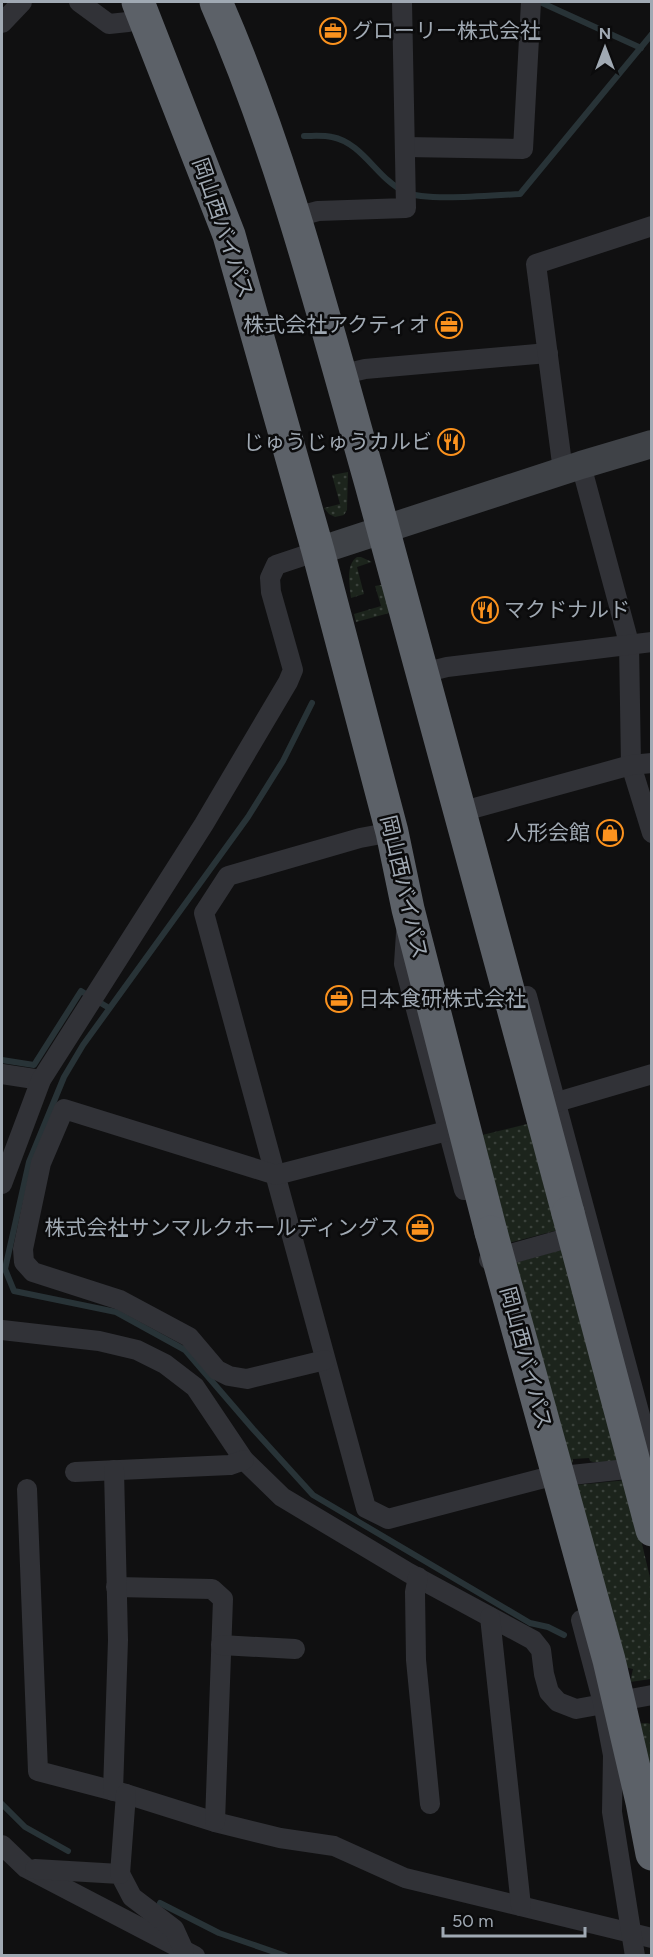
<svg xmlns="http://www.w3.org/2000/svg" width="653" height="1957" font-family="Figtree,'Noto Sans JP',sans-serif">
	<style>
		.grass { fill: url(#grass-dots) }
		.lines { fill: none; stroke-linecap: round; stroke-linejoin: round }
		.stream { stroke: #283337; stroke-width: 6 }
		.street { stroke: #313237; stroke-width: 20 }
		.secondary { stroke: #3f4247; stroke-width: 28 }
		.highway { stroke: #5c6168; stroke-width: 33 }
		.highway-bridge { stroke: #5c6168; stroke-width: 33 }
		.labels { text-anchor: middle; stroke-width: 5; stroke-linejoin: round; paint-order: stroke }
		.poi-label { font-size: 21px; fill: #a0a9b3; stroke: #0b0b0c; text-anchor: end }
		.street-label { font-size: 21px; fill: #a0a9b3; stroke: #0b0b0c }
	</style>
	<defs>
		<pattern id="grass-dots" width="8" height="8" patternUnits="userSpaceOnUse" patternTransform="scale(1.5)"><rect width="8" height="8" fill="#1c241c"/><path d="M2 2h.1M6 6h.1" fill="none" stroke="#3a413b" stroke-width="1.8" stroke-linecap="round"/></pattern>
	</defs>
	<rect width="100%" height="100%" fill="#101011"/>
	<g class="grass">
		<path d="M 348,472 L 347,510 L 344,515 L 335,517 L 329,514 L 324,508 L 340,504 L 332,475 Z"/>
		<path d="M 357,557 L 361,557 L 372,562 L 357,567 L 364,594 L 351,598 C 350,586 345,565 357,557 Z"/>
		<path d="M 386,584 L 393,612 L 356,622 L 354,614 L 381,606 L 375,586 Z"/>
		<path d="M 531,1123 L 558,1230 L 509,1243 L 478,1136 Z"/>
		<path d="M 564,1249 L 624,1462 L 593,1462 L 590,1461 L 589,1458 L 573,1459 L 572,1465 L 514,1263 Z"/>
		<path d="M 627,1480 L 651,1582 L 651,1679 L 630,1682 L 633,1669 L 624,1667 L 576,1485 Z"/>
		<path d="M 647,1723 L 651,1724 L 651,1810 L 634,1724 Z"/>
	</g>
	<g class="lines">
		<g class="stream">
			<path d="M 540,2 L 641,48"/>
			<path d="M 304,136 C 313,136 323,135 332,137 C 363,143 377,179 405,192 C 426,202 494,195 520,194 L 652,34"/>
			<path d="M 312,703 L 283,761 L 248,817 L 83,1045 L 64,1077 L 29,1162 L 5,1269 L 14,1291 L 116,1312 L 185,1350 L 253,1429 L 313,1495 L 530,1623 L 548,1627 L 564,1635"/>
			<path d="M 2,1060 L 34,1065 L 81,991 L 109,1008"/>
			<path d="M 2,1804 L 25,1827 L 68,1851"/>
			<path d="M 160,1903 L 219,1933 L 286,1956"/>
		</g>
		<g class="street">
			<path d="M 79,2 L 109,24 L 128,22 L 145,16"/>
			<path d="M 2,23 L 22,2"/>
			<path d="M 405,147 L 523,149 L 531,2"/>
			<path d="M 296,217 L 318,211 L 406,208 L 402,2"/>
			<path d="M 340,375 L 365,369 L 548,353"/>
			<path d="M 581,465 L 629,643 L 631,765 L 652,833"/>
			<path d="M 563,471 L 536,264 L 652,226"/>
			<path d="M 423,673 L 447,667 L 652,642"/>
			<path d="M 460,812 L 631,765 L 652,763"/>
			<path d="M 392,832 L 360,838 L 228,876 L 204,913 L 366,1508 L 388,1519 L 544,1478 L 645,1467"/>
			<path d="M 406,933 L 404,964 L 464,1190"/>
			<path d="M 527,996 L 652,1460"/>
			<path d="M 2,1074 L 41,1080"/>
			<path d="M 557,1102 L 652,1074"/>
			<path d="M 2,1184 L 41,1080 L 204,824 L 288,682 L 293,670 L 271,592 L 270,578 L 276,565 L 318,551"/>
			<path d="M 489,1260 L 582,1234"/>
			<path d="M 2,1330 L 99,1341 L 137,1350 L 165,1364 L 195,1387 L 244,1460 L 282,1497 L 409,1573 L 533,1640 L 541,1650 L 544,1674 L 549,1692 L 558,1702 L 576,1709 L 652,1695"/>
			<path d="M 325,1360 L 247,1379 L 229,1376 L 217,1370 L 189,1337 L 120,1300 L 33,1272 L 24,1262 L 23,1249 L 41,1163 L 64,1109 L 276,1175 L 447,1131"/>
			<path d="M 75,1472 L 230,1465 L 244,1460"/>
			<path d="M 27,1489 L 38,1771 L 126,1794 L 215,1822 L 280,1838 L 334,1846 L 405,1878 L 652,1938"/>
			<path d="M 418,1577 L 415,1592 L 416,1660 L 430,1804"/>
			<path d="M 116,1587 L 212,1589 L 223,1599 L 215,1822"/>
			<path d="M 490,1617 L 521,1906"/>
			<path d="M 581,1620 L 603,1703 L 613,1755 L 612,1812 L 635,1956"/>
			<path d="M 221,1645 L 295,1649"/>
			<path d="M 113,1791 L 118,1640 L 114,1470"/>
			<path d="M 2,1845 L 26,1868 L 195,1956"/>
			<path d="M 35,1869 L 120,1874 L 132,1897 L 174,1929 L 184,1951"/>
			<path d="M 120,1874 L 126,1794"/>
		</g>
		<path class="secondary" d="M 318,551 L 581,465 L 652,444"/>
		<g class="highway">
			<path d="M 138,2 L 229,235 L 318,551 L 392,832 L 408,909 L 491,1232"/>
			<path d="M 216,2 C 284,157 325,322 371,484 C 439,727 503,970 568,1213"/>
		</g>
		<g class="highway-bridge">
			<path d="M 568,1213 L 652,1530"/>
			<path d="M 491,1232 L 609,1660 L 642,1802 L 652,1854"/>
		</g>
	</g>
	<defs>
		<symbol id="office-ring" viewBox="-11 -11 22 22"><circle r="9.5" fill="#0b0b0c" stroke="#fb921e" stroke-width="1.5"/><path d="M-6-3h4V-5.5h4V-3h4V5H-6ZM-1-4.5V-3h2v-1.5ZM-6 0V1H6V0Z" fill="#fb921e"/></symbol>
		<symbol id="restaurant-ring" viewBox="-11 -11 22 22"><circle r="9.5" fill="#0b0b0c" stroke="#fb921e" stroke-width="1.5"/><path d="M-5-6h1v4h1v-4h1v4h1v-4h1v5L-1.5 .5V6h-2V.5L-5-1ZM5-6V6H3V1.5H1.5Q1.5-4 5-6Z" fill="#fb921e"/></symbol>
		<symbol id="shop-ring" viewBox="-11 -11 22 22"><circle r="9.5" fill="#0b0b0c" stroke="#fb921e" stroke-width="1.5"/><path d="M-5-2.5h2.3a2.7 3.5 0 0 1 5.4 0H5L5.5 6h-11ZM-1.5-2.5h3a1.5 2.3 0 0 0-3 0Z" fill="#fb921e"/></symbol>
	</defs>
	<g fill-rule="evenodd">
		<use href="#office-ring" x="318" y="16" width="30" height="30"/>
		<use href="#office-ring" x="434" y="310" width="30" height="30"/>
		<use href="#restaurant-ring" x="436" y="427" width="30" height="30"/>
		<use href="#restaurant-ring" x="470" y="595" width="30" height="30"/>
		<use href="#shop-ring" x="595" y="818" width="30" height="30"/>
		<use href="#office-ring" x="324" y="984" width="30" height="30"/>
		<use href="#office-ring" x="405" y="1213" width="30" height="30"/>
	</g>
	<g class="labels">
		<g class="poi-label">
			<text x="352" y="38" text-anchor="start">グローリー株式会社</text>
			<text x="430" y="332">株式会社アクティオ</text>
			<text x="432" y="449">じゅうじゅうカルビ</text>
			<text x="504" y="617" text-anchor="start">マクドナルド</text>
			<text x="590" y="840">人形会館</text>
			<text x="358" y="1006" text-anchor="start">日本食研株式会社</text>
			<text x="400" y="1235">株式会社サンマルクホールディングス</text>
		</g>
		<g class="street-label">
			<text transform="translate(223 228) rotate(71)" y="7">岡山西バイパス</text>
			<text transform="translate(404 887) rotate(77)" y="7">岡山西バイパス</text>
			<text transform="translate(526 1358) rotate(75)" y="7">岡山西バイパス</text>
		</g>
	</g>
	<rect width="653" height="1957" fill="none" stroke="#a0a9b3" stroke-width="6"/>
	<g transform="translate(605 48)" stroke="#0b0b0c" stroke-width="4.5" paint-order="stroke">
	<path d="M0-4.5L10 22L0 15L-10 22Z" fill="#a0a9b3"/>
	<text y="-9" font-size="16" font-weight="bold" text-anchor="middle" fill="#a0a9b3">N</text>
	</g>
	<path d="M443 1927v9h142v-9" fill="none" stroke="#a0a9b3" stroke-width="3"/>
	<text x="452" y="1927" font-size="18" fill="#a0a9b3" stroke="#0b0b0c" stroke-width="4.5" paint-order="stroke">50 m</text>
</svg>
